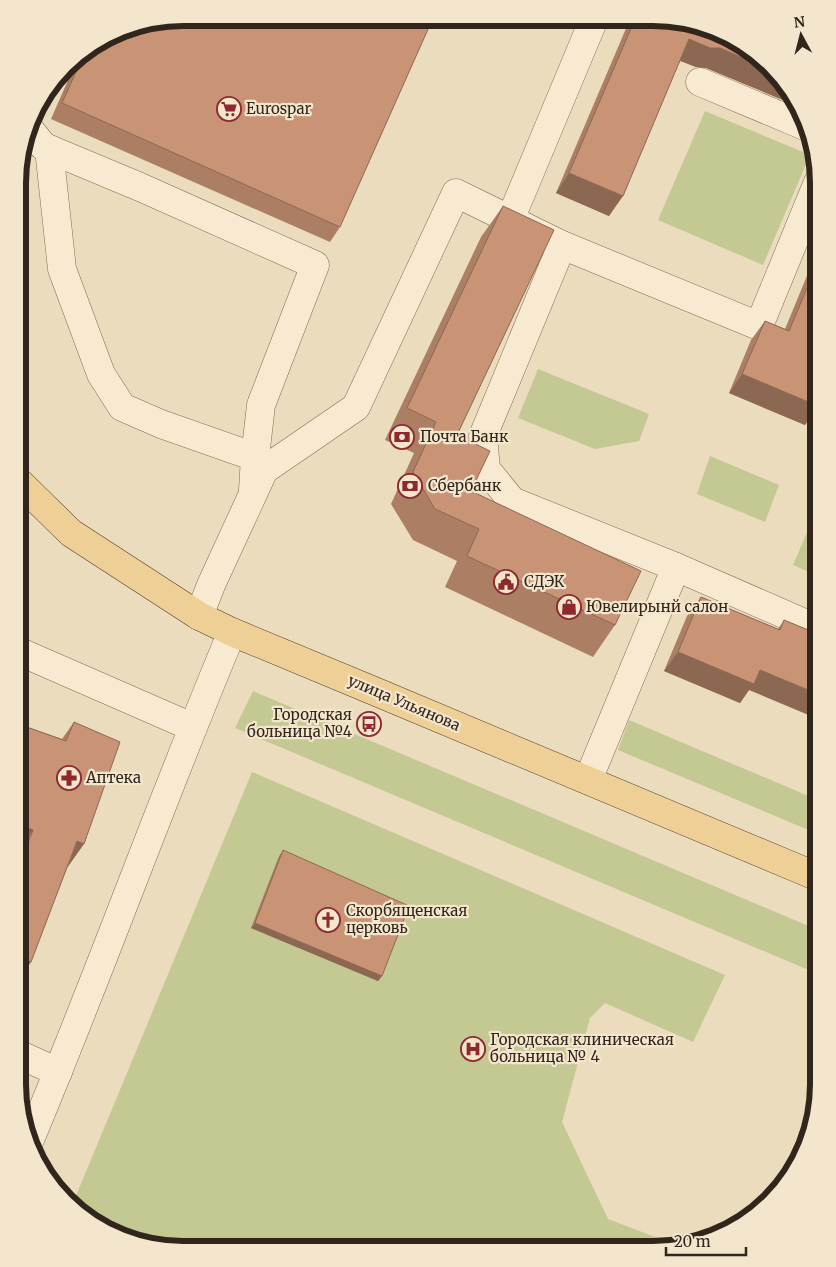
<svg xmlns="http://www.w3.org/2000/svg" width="836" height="1267" font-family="Merriweather,serif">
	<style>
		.green { fill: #c4c893 }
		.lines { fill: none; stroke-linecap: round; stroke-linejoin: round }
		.minor-casing { stroke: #826c58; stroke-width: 29 }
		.major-casing { stroke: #503b2c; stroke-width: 29 }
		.minor { stroke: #f7ead0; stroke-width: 28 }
		.major { stroke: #eecf96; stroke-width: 28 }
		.wall { fill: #ac7f65 }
		.shaded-wall { fill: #8c6852 }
		.building { fill: #c89475; stroke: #8c6852 }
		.labels { text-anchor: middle; stroke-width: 4.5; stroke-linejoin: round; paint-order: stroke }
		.poi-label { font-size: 15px; fill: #32261c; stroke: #f3e6cd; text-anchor: start }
		.street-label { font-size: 15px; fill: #32261c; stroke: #f3e6cd }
		.rim { fill: none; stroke: #32261c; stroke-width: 6 }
	</style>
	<rect width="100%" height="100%" fill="#ebdcbe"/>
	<g class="green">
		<path d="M 705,111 L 810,155 L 763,265 L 658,220 Z"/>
		<path d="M 538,369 L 649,414 L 639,441 L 595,449 L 518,418 Z"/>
		<path d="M 710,456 L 779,485 L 765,522 L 697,494 Z"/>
		<path d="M 818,507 L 818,576 L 793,565 Z"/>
		<path d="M 253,691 L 818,930 L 818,974 L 235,728 Z"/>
		<path d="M 629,720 L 818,800 L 818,834 L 618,750 Z"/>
		<path d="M 252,772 L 725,975 L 693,1042 L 605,1003 L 590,1018 L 562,1122 L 608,1219 L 676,1245 L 653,1249 L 162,1248 L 82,1215 L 73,1203 Z"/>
	</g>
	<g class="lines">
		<defs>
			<g id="minor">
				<path d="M 700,82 L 807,127"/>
				<path d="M 30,130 L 43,146 L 49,149 L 140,187 L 315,265 L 261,405 L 255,457 L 253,490"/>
				<path d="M 49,149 L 62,269 L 101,374 L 122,407 L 161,424 L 255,457"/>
				<path d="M 510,220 L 594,19"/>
				<path d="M 562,245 L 759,326 L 818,182"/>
				<path d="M 199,616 L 211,585 L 264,470 L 356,407 L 456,193 L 562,245 L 483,436 L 486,469 L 512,501 L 676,567"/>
				<path d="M 18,651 L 192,727"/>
				<path d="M 588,780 L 676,567 L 818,629"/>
				<path d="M 18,1054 L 58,1072"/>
				<path d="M 29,1142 C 100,973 161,801 232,632"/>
			</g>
			<path id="major" d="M 18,481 L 71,533 L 199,616 L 232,632 L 374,691 L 818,877"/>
		</defs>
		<use href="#minor" class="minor-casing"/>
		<use href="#major" class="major-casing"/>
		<use href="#minor" class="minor"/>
		<use href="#major" class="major"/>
	</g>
	<g class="wall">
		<path d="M 630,19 L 675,19 L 754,52 L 795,105 L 706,68 L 696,67 L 680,61 L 609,216 L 556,193 Z"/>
		<path d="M 130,26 L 340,227 L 330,242 L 51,119 L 79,55 Z"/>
		<path d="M 503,206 L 457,435 L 471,491 L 615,625 L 593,657 L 445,587 L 457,561 L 413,540 L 391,504 L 414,453 L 385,440 L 481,237 Z"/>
		<path d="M 818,249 L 818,406 L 805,425 L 729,393 L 751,340 L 765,321 L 785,329 Z"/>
		<path d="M 701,597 L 778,629 L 784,620 L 818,634 L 749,690 L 740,703 L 664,671 L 687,616 Z"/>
		<path d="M 74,722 L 67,868 L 18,981 L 18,728 L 21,725 L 62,739 Z"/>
		<path d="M 283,850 L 382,976 L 378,981 L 251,928 L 279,856 Z"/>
	</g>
	<g class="shaded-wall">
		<path d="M 689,39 L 720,48 L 766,68 L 795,105 L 706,68 L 696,67 L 676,59 Z"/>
		<path d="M 569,173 L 623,196 L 609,216 L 556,193 Z"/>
		<path d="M 742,374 L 818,406 L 805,425 L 729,393 Z"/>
		<path d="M 678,652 L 760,670 L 818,694 L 818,719 L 749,690 L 740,703 L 664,671 Z"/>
		<path d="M 18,824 L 33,830 L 18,851 Z"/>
		<path d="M 77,841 L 84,844 L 67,868 Z"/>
		<path d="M 255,923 L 382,976 L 378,981 L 251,928 Z"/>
		<path d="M 18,956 L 31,962 L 18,981 Z"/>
	</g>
	<g class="building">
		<path d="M 183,18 L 433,18 L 340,227 L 62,103 L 85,52 L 130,26 Z"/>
		<path d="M 635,19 L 675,19 L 754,52 L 766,68 L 720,48 L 710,48 L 689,39 L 623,196 L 569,173 Z"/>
		<path d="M 503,206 L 554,230 L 457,435 L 490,451 L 471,491 L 641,571 L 615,625 L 467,556 L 479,529 L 435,509 L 413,472 L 436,422 L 407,408 Z"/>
		<path d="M 818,262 L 818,406 L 742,374 L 765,321 L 789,331 Z"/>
		<path d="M 701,597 L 780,630 L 784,620 L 818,634 L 818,694 L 760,670 L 754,684 L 678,652 Z"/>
		<path d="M 74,722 L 120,742 L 84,844 L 77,841 L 31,962 L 18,956 L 18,869 L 33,830 L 18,824 L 18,731 L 21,725 L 66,741 Z"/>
		<path d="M 283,850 L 409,906 L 382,976 L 255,923 Z"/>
	</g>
	<defs>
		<symbol id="supermarket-ring" viewBox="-11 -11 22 22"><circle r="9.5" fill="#f3e6cd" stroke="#8e2a2f" stroke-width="1.5"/><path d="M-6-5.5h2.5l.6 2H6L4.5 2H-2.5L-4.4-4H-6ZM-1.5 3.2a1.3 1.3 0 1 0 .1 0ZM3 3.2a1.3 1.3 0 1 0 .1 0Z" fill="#8e2a2f"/></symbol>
		<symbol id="bank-ring" viewBox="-11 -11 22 22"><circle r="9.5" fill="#f3e6cd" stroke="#8e2a2f" stroke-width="1.5"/><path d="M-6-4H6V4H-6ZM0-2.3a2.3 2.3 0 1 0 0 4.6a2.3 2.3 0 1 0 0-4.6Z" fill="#8e2a2f"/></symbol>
		<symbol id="civic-ring" viewBox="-11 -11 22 22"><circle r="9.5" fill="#f3e6cd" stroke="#8e2a2f" stroke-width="1.5"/><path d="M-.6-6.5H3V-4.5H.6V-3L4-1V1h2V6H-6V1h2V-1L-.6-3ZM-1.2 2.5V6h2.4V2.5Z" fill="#8e2a2f"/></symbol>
		<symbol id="shop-ring" viewBox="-11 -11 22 22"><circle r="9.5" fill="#f3e6cd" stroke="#8e2a2f" stroke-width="1.5"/><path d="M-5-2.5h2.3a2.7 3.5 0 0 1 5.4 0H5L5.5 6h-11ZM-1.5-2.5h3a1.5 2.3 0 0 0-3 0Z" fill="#8e2a2f"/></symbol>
		<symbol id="bus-ring" viewBox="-11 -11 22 22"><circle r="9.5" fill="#f3e6cd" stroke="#8e2a2f" stroke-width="1.5"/><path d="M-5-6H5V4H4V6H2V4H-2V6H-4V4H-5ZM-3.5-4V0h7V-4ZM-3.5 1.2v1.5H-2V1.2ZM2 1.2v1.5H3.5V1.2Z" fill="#8e2a2f"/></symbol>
		<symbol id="pharmacy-ring" viewBox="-11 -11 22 22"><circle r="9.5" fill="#f3e6cd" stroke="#8e2a2f" stroke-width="1.5"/><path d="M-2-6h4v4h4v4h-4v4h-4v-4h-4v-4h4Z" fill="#8e2a2f"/></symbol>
		<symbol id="church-ring" viewBox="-11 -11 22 22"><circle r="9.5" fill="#f3e6cd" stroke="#8e2a2f" stroke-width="1.5"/><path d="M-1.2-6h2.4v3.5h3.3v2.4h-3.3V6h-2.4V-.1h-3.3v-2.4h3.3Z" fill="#8e2a2f"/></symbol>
		<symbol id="hospital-ring" viewBox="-11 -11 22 22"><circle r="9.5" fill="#f3e6cd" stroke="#8e2a2f" stroke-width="1.5"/><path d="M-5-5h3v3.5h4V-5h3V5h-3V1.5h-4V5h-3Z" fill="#8e2a2f"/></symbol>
	</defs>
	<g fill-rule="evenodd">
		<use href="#supermarket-ring" x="215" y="95" width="28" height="28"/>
		<use href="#bank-ring" x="388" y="423" width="28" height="28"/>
		<use href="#bank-ring" x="396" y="472" width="28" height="28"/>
		<use href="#civic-ring" x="492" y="568" width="28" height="28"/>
		<use href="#shop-ring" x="555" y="593" width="28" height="28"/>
		<use href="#bus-ring" x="355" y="710" width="28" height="28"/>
		<use href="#pharmacy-ring" x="55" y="764" width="28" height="28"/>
		<use href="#church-ring" x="314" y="906" width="28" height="28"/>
		<use href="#hospital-ring" x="459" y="1035" width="28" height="28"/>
	</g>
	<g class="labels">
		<g class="poi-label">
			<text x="246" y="114">Eurospar</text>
			<text x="420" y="442">Почта Банк</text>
			<text x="428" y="491">Сбербанк</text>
			<text x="524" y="587">СДЭК</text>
			<text x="586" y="612">Ювелирынй салон</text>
			<text x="352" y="720" text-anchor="end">Городская<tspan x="352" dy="17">больница №4</tspan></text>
			<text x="86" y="783">Аптека</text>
			<text x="346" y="916">Скорбященская<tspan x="346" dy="17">церковь</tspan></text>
			<text x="490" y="1045">Городская клиническая<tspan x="490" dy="17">больница № 4</tspan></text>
		</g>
		<g class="street-label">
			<text transform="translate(404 703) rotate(23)" y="5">улица Ульянова</text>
		</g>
	</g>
	<path d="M0 0H836V1267H0ZM183 26H653A157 157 0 0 1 810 183V1084A157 157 0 0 1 653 1241H183A157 157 0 0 1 26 1084V183A157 157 0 0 1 183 26Z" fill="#f3e6cd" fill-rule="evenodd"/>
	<path class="rim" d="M183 26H653A157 157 0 0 1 810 183V1084A157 157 0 0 1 653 1241H183A157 157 0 0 1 26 1084V183A157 157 0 0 1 183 26Z"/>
	<g transform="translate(801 35) rotate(353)" stroke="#f3e6cd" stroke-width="4" paint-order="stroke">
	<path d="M0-4L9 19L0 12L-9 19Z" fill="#32261c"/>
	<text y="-8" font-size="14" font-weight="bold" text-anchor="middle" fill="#32261c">N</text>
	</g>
	<path d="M666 1247v8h80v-8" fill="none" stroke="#32261c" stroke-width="2.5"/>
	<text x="674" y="1247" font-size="15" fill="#32261c" stroke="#f3e6cd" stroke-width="4" paint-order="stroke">20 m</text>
</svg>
